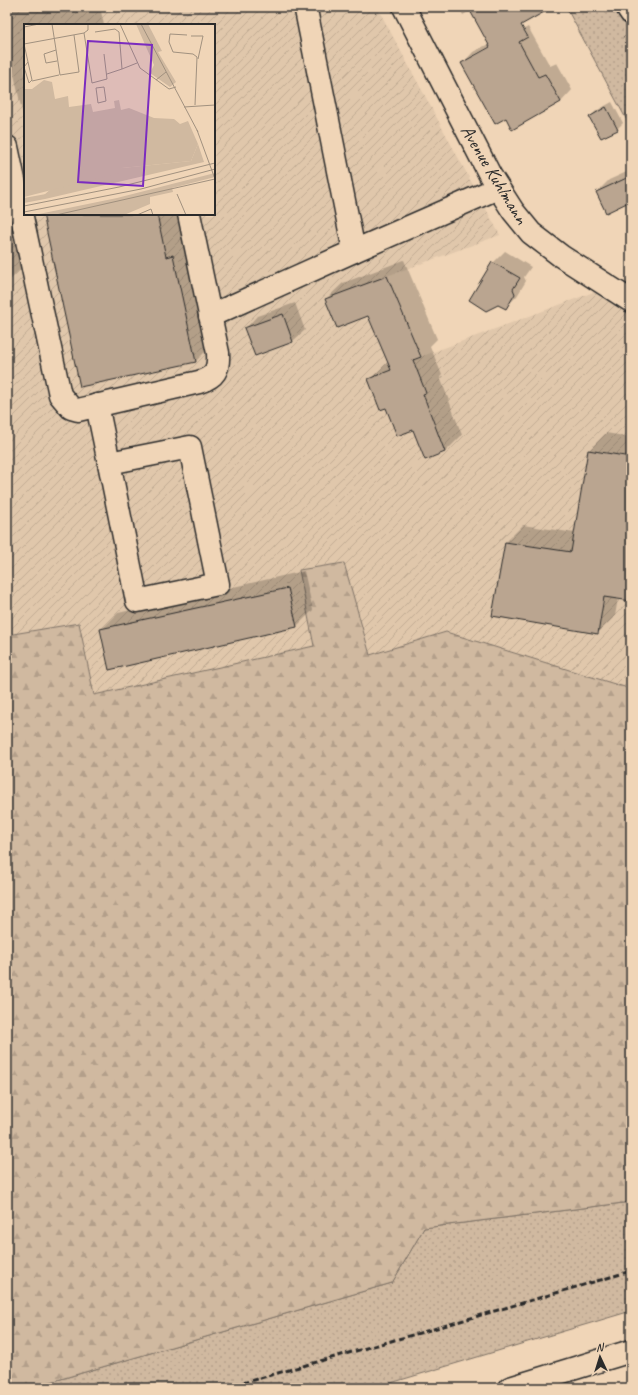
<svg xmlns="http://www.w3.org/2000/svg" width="638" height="1395" font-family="Caveat,sans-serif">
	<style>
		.industrial { fill: url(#industrial-furrows); fill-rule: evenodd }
		.grass { fill: url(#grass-dots); stroke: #7e7266 }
		.forest { fill: url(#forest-firs); stroke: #7e7266 }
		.shadow { fill: #0003; fill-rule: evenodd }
		.building { fill: #baa590; stroke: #2b2b2b }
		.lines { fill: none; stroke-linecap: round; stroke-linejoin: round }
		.minor-casing { stroke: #2b2b2b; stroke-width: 25 }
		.highway-casing { stroke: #2b2b2b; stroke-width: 25 }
		.path { stroke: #2b2b2b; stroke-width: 2.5; stroke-dasharray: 1 3; stroke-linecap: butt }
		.minor { stroke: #f0d5b7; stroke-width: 22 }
		.highway { stroke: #f0d5b7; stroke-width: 22 }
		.rail { stroke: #2b2b2b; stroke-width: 3; stroke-dasharray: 6 3; stroke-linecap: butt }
		.labels { text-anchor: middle; stroke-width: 3; stroke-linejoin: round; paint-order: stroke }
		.street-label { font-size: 19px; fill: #2b2b2b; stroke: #f0d5b7 }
		.inset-road { fill: none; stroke: #a1917f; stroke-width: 1 }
		.view { fill: #7b2cbf; fill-opacity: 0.15; stroke: #7b2cbf; stroke-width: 2 }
		.inset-edge { fill: none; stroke: #2b2b2b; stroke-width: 2 }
	</style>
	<defs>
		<pattern id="industrial-furrows" width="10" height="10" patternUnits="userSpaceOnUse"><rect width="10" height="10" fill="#e0c7ab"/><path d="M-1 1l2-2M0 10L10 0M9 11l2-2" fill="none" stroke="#c0ab93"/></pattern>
		<pattern id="grass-dots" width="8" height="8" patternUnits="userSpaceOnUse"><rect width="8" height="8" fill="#d0b9a0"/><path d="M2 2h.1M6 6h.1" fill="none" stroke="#b39f8a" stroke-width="1.8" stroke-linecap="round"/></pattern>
		<pattern id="forest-firs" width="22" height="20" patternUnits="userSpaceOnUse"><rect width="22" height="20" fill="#d0b9a0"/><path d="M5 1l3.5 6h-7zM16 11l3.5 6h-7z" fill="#b39f8a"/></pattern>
	</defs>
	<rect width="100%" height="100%" fill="#f0d5b7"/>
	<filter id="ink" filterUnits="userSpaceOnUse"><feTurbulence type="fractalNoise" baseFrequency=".025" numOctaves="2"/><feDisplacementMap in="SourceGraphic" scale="8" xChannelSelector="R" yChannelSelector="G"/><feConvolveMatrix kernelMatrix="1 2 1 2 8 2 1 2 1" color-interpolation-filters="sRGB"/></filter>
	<g filter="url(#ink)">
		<path class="industrial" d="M 7,7 L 377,7 L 500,235 L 387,276 L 420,357 L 631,278 L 631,689 L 446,632 L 370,655 L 344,563 L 299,570 L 315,646 L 94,695 L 79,623 L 7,635 ZM 25,25 L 214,25 L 214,214 L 25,214 Z"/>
		<g class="grass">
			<path d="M 566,7 L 631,7 L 631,128 Z"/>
			<path d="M 631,1202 L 631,1311 L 374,1388 L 30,1388 L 392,1283 L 424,1228 Z"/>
		</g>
		<path class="forest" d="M 344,563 L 370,655 L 446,632 L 631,689 L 631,1202 L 424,1228 L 392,1283 L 30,1388 L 7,1388 L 7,635 L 79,623 L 94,695 L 314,646 L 299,570 Z"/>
		<g class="shadow">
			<path d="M 15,7 L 100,7 L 104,25 L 25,25 L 25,126 L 7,41 L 7,15 Z"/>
			<path d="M 459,7 L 477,7 L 463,15 Z"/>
			<path d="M 528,27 L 550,66 L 557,63 L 572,90 L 561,102 L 513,128 L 506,116 L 462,64 L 473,52 L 513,31 L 515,34 ZM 505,38 L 474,57 L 474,55 Z"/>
			<path d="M 612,102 L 623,123 L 617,129 L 590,117 L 596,111 Z"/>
			<path d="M 7,152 L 30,260 L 7,282 Z"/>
			<path d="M 631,170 L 631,200 L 597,192 L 609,180 Z"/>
			<path d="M 44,214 L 182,214 L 217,340 L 196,361 Z"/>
			<path d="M 505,251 L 531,267 L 524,277 L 526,281 L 517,296 L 505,308 L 498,304 L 471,300 L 493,263 Z"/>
			<path d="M 404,260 L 437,339 L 430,346 L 442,375 L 440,377 L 462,435 L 445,452 L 386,406 L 370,379 L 388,362 L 368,314 L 326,299 L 343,283 Z"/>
			<path d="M 295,303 L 305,330 L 293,341 L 255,355 L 246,328 L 257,316 Z"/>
			<path d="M 606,433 L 630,437 L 631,435 L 631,600 L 618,598 L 615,616 L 598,633 L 493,615 L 506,542 L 523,525 L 575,533 L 589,450 Z"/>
			<path d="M 304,571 L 313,610 L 296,627 L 101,630 L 118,613 Z"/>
		</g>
		<g class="building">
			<path d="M 468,7 L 553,7 L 521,25 L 528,37 L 519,42 L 538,77 L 545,74 L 561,102 L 512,130 L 506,118 L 495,124 L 461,63 L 490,47 Z"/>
			<path d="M 606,107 L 618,130 L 601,138 L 589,117 Z"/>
			<path d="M 631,176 L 631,201 L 606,213 L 596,192 Z"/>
			<path d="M 43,214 L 157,214 L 166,257 L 173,255 L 196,362 L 80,387 Z"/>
			<path d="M 492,262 L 520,278 L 513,289 L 515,294 L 506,309 L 498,305 L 486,311 L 469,300 Z"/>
			<path d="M 387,276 L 421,357 L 413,360 L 426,393 L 423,394 L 445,452 L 425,460 L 413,430 L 397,436 L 386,408 L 380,410 L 368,379 L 391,370 L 368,316 L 337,328 L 325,299 Z"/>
			<path d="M 283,314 L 293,342 L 255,356 L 244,328 Z"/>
			<path d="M 588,450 L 631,457 L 631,601 L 604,597 L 598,634 L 492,616 L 505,542 L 571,552 Z"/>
			<path d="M 288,588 L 297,627 L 109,670 L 100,629 Z"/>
		</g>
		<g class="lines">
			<defs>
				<g id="minor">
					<path d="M 404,7 L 490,175 L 513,211 L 531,233 L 561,256 L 631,301"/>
					<path d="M 627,7 L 631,13"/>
					<path d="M 7,147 L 60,395 L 71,408 L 78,410 L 199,382 C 215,377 219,370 218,353 L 189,214"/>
					<path d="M 354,251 L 498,188"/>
					<path d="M 210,316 L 354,251 L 306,10 L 307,7"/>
					<path d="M 97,405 L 109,463"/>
					<path d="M 190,447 L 218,584 L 137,601 L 109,463 Z"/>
				</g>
				<path id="highway" d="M 510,1388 L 631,1351"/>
			</defs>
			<use href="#minor" class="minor-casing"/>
			<use href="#highway" class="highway-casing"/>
			<path class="path" d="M 624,36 L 631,47"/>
			<use href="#minor" class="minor"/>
			<use href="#highway" class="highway"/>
			<path class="rail" d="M 225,1388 L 430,1330 L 631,1271"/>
		</g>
	</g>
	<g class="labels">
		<g class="street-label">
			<text transform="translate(495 174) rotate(59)" y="7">Avenue Kuhlmann</text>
		</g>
	</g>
	<g transform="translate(24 24)">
		<rect width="191" height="191" fill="#f0d5b7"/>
		<path d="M 112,0 L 124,0 L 138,27 L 134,28 L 152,58 L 146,63 L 126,49 L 130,41 ZM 174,120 L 180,138 L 21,175 L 20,171 L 28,164 L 98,144 L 167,137 ZM 191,149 L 191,153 L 148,164 L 149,168 L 126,173 L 126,180 L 100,191 L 10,191 L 93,174 Z" fill="#d0b9a0"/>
		<path d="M 20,56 L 28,58 L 31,75 L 44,72 L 45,83 L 67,80 L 69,88 L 91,84 L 90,77 L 95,76 L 97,86 L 105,84 L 130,94 L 150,95 L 156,100 L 164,97 L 174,120 L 167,137 L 98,144 L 95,149 L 0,173 L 0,65 L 8,65 ZM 22,170 L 21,175 L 0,179 L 0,174 Z" fill="#d0b9a0"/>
		<path class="inset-road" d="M 28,0 L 36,51 L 55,48 L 50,11M 96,0 L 116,44 L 145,65 L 152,63M 117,0 L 174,108M 0,3 L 15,0M 71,8 L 91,5 L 95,8 L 98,45 L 83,50M 60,9 L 68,59 L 83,55 L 80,30M 163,11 L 146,10 L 145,18 L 149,28 L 169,30 L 173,33 L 171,81M 167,12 L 179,12 L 174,35M 0,20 L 60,9 L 64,6 L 64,0M 0,20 L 4,38 L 0,43 L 5,59 L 8,56 L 4,38M 32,26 L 20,30 L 22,39 L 33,37M 98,45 L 113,39M 132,56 L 142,48M 8,57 L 35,51M 80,63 L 82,77 L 74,79 L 72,64 ZM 160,83 L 191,81M 173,106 L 191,155M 153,170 L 162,191M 0,182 L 95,163 L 191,139M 0,188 L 117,165 L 191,145M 32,191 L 191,155M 113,191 L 127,185 L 129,191"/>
		<path class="view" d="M 64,17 L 128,21 L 119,162 L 54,158 Z"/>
		<rect width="191" height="191" class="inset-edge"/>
	</g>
	<rect width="638" height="1395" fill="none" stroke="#f0d5b7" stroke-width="24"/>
	<rect x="12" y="12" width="614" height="1371" fill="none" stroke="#2b2b2b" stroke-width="1.5" filter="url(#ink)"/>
	<g transform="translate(600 1357) rotate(356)" stroke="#f0d5b7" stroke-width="3" paint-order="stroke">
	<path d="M0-3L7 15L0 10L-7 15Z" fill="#2b2b2b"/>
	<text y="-6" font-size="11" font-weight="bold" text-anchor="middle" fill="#2b2b2b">N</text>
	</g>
</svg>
